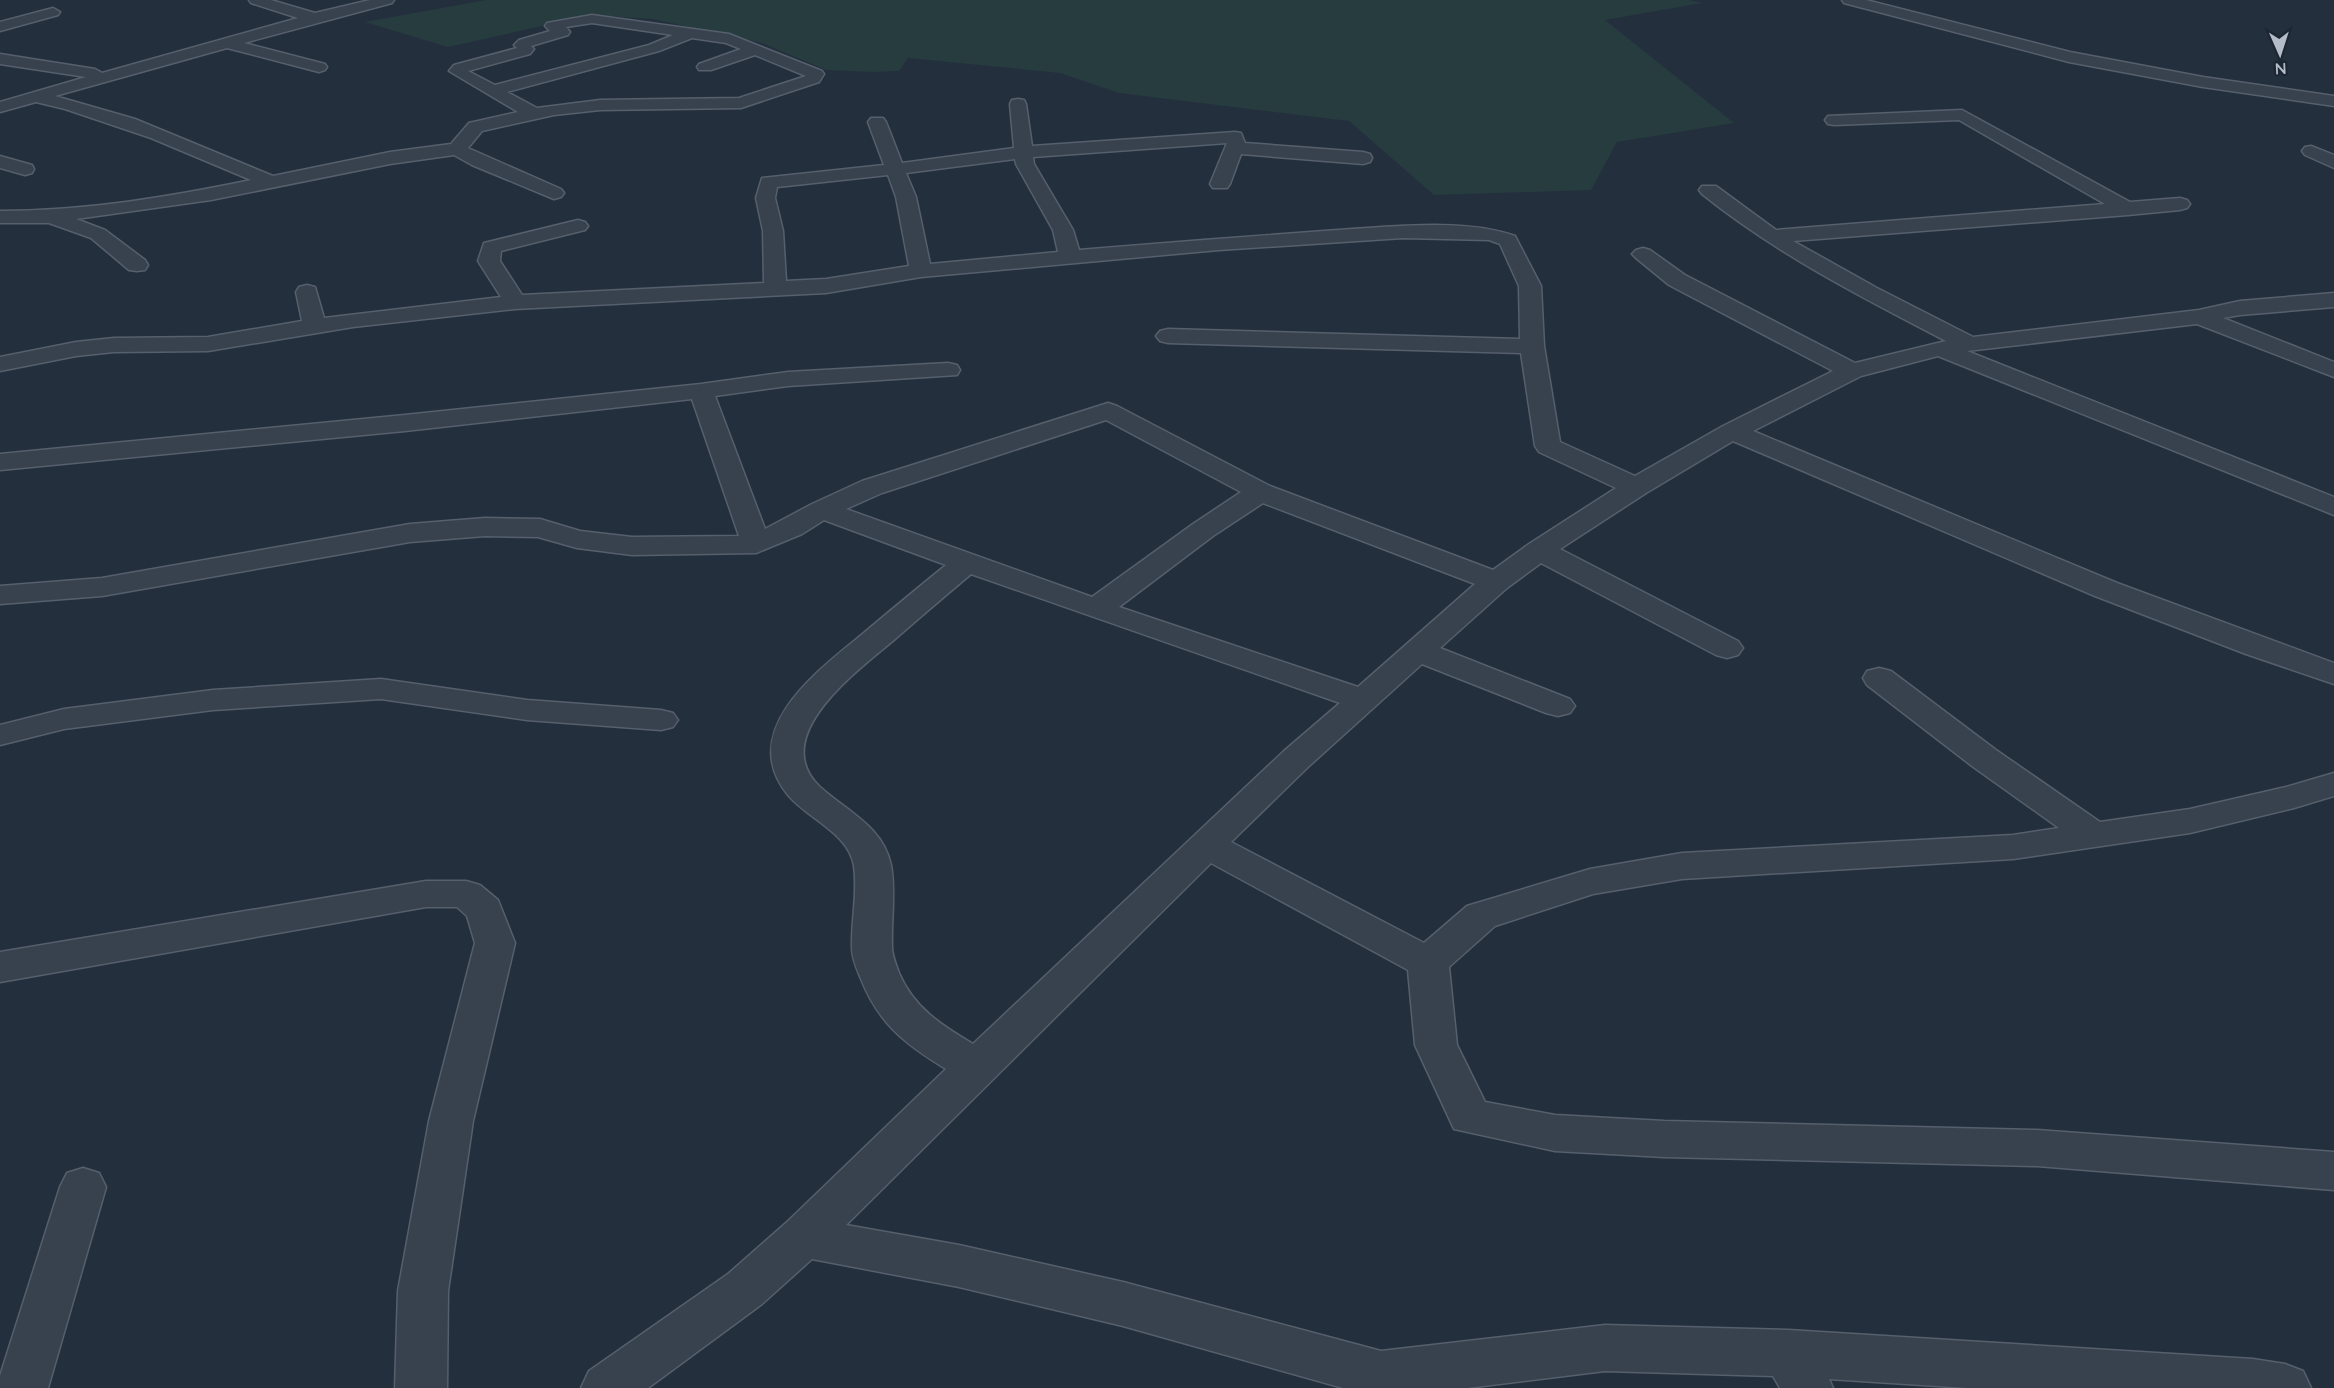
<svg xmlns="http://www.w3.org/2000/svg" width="2334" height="1388" font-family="Quicksand,sans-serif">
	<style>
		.green { fill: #263c3f }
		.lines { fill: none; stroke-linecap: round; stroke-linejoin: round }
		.minor-casing { stroke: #565f6c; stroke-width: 3 }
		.minor { fill: #38414e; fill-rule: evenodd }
	</style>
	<rect width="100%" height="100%" fill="#242f3e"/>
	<path class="green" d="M 486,0 L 1689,0 L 1702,3 L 1605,20 L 1734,123 L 1617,142 L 1591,190 L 1434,195 L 1349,121 L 1119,93 L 1060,73 L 908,58 L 899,71 L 873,72 L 826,70 L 762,43 L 653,19 L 591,15 L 448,47 L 365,22 Z"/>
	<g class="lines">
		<defs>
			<g id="minor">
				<path d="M 249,0 L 271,0 L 315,13 L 370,0 L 394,0 L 392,3 L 244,43 L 325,64 L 327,67 L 325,70 L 319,72 L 227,48 L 55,96 L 135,119 L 273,176 L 390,152 L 451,144 L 469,123 L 518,112 L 449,71 L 454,65 L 517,48 L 514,45 L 519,40 L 550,31 L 545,26 L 547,23 L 592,15 L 729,34 L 822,71 L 824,74 L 819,82 L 741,108 L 600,110 L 554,115 L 482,131 L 468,148 L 561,189 L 564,193 L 561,197 L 554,199 L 472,165 L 454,155 L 390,164 L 211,200 L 76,219 L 105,230 L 145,260 L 148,265 L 145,270 L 137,271 L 129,270 L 91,238 L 49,223 L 0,223 L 0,211 C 84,211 169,197 251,180 L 151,138 L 65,109 L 36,102 L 0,112 L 0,102 L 86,77 L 0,64 L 0,54 L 95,69 L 102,73 L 298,18 L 251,3 ZM 592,23 L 673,35 L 649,45 L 495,85 L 468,71 L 530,54 L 534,49 L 531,46 L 568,35 L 570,32 L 566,27 ZM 692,38 L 726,43 L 741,49 L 699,64 L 697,67 L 699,70 L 711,70 L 755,55 L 806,76 L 739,98 L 600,100 L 537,108 L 507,92 L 659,51 Z"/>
				<path d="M 1842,0 L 1866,0 L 2070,52 L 2203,77 L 2334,96 L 2334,106 L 2203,87 L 2069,62 L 1844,3 Z"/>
				<path d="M 53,8 L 60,12 L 58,15 L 0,31 L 0,22 Z"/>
				<path d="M 1018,99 L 1024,100 L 1026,104 L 1032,146 L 1235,132 L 1241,133 L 1245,143 L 1363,152 L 1370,154 L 1372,158 L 1370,162 L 1363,164 L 1241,154 L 1230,184 L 1227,188 L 1213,188 L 1210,184 L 1227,143 L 1033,157 L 1034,164 L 1073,230 L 1079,250 C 1165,243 1252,236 1338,230 C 1391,227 1465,218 1515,236 L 1541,286 L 1544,346 L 1560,442 L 1635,476 L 1723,426 L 1833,371 L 1669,285 L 1636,258 L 1632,254 L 1636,250 L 1643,248 L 1650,250 L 1685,275 L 1855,363 L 1946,341 C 1861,297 1777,254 1702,194 L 1699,190 L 1702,186 L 1716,186 L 1776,230 L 2105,204 L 1959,120 L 1834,125 L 1828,124 L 1825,120 L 1828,116 L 1962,110 L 2130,202 L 2180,198 L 2187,200 L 2190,204 L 2187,208 L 2180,210 L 2128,215 L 1793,241 L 1877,288 L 1973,337 L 2199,310 L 2240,301 L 2334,293 L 2334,307 L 2240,315 L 2223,318 L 2334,362 L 2334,377 L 2197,324 L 1967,351 L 2334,497 L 2334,515 L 1938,356 L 1861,376 L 1753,431 L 2117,583 L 2334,663 L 2334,684 L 2246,654 L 2095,596 L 1733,441 L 1646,493 L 1560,549 L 1738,641 L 1743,648 L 1738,655 L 1727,658 L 1716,655 L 1541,563 L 1507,588 L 1440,648 L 1570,699 L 1575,706 L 1570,713 L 1558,716 L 1546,713 L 1422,664 L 1308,767 L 1231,842 L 1424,943 L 1467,906 L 1590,869 L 1682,853 L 2013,835 L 2059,828 L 1972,766 L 1867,685 L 1863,678 L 1867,671 L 1879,668 L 1891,671 L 1996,750 L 2100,822 L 2190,809 L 2286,787 L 2334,773 L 2334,796 L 2294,808 L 2190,833 L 2013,859 L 1682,879 L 1593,894 L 1495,926 L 1449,967 L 1457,1045 L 1485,1102 L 1555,1115 L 1664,1121 L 2037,1130 L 2334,1152 L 2334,1190 L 2037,1166 L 1664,1157 L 1555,1151 L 1454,1129 L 1415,1045 L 1408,970 L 1211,863 L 846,1225 L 959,1245 L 1123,1282 L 1381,1351 L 1605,1325 L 1788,1330 L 2253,1359 L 2285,1364 L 2303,1371 L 2311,1388 L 1968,1388 L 1829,1379 L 1833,1388 L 1780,1388 L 1773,1376 L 1605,1371 L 1467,1388 L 1343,1388 L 1123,1326 L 959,1287 L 812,1259 L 762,1304 L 648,1388 L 581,1388 L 589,1371 L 728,1274 L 786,1223 L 946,1069 C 905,1044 879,1024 861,979 C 857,969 852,959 852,948 C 851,921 858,894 854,866 C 849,833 808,819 788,795 C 735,730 820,669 865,632 C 892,609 919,587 946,565 L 824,520 L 802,534 L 756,553 L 632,555 L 577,548 L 538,537 L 485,536 L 410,542 L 102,596 L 0,604 L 0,586 L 102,578 L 410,524 L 485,518 L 540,519 L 580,531 L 632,537 L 739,536 L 692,399 L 405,431 L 0,470 L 0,454 L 405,415 L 701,384 L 788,372 L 948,363 L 957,365 L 960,370 L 957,375 L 788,386 L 715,396 L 765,529 L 812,504 L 862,481 L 1108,403 L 1117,406 L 1270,486 L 1493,570 L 1529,544 L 1616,488 L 1539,452 L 1535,446 L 1521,353 L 1168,343 L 1160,341 L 1156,336 L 1160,331 L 1168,329 L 1520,339 L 1519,286 L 1500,244 L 1489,240 L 1403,238 L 1219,250 L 921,277 L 826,293 L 515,309 L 353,327 L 208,351 L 114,352 L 76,356 L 0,371 L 0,357 L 76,342 L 114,338 L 208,337 L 302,321 L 296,292 L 299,287 L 307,285 L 315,287 L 324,318 L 501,297 L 478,261 L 484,243 L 578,220 L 585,222 L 588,226 L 585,230 L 501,251 L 500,261 L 522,295 L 764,283 L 763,231 L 756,198 L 762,178 L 884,165 L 868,122 L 871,118 L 883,118 L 886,122 L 902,163 L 1014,148 L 1010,104 L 1012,100 ZM 1015,159 L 1016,164 L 1053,230 L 1058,252 L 930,264 L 916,197 L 906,173 ZM 888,175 L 896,197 L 909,266 L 826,279 L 786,281 L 783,231 L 775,198 L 777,187 ZM 1106,420 L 1241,492 L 1193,524 L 1092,597 L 846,509 L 882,493 ZM 1263,503 L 1475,584 L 1358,687 L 1119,607 L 1213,536 ZM 971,574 L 1340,703 L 1284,751 L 973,1044 C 941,1025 914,1008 899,973 C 896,964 892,956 892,947 C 891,919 896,892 891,865 C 883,826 846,811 819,786 C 767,735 861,668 895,639 C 920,617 945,596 971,574 Z"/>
				<path d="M 2311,146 L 2334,155 L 2334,168 L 2305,155 L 2302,151 L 2305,147 Z"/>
				<path d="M 0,156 L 32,165 L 34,169 L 32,173 L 25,175 L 0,168 Z"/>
				<path d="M 381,679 L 527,700 L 661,710 L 673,713 L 678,720 L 673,727 L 661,730 L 527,720 L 381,699 L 213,710 L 64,729 L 0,745 L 0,725 L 64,709 L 213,690 Z"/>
				<path d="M 426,881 L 466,881 L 480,885 L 498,900 L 515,943 L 473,1121 L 448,1291 L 447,1388 L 395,1388 L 398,1291 L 429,1121 L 475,943 L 467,916 L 457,907 L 426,907 L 0,982 L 0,952 Z"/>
				<path d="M 83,1168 L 99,1173 L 106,1187 L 48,1388 L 0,1388 L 0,1376 L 60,1187 L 67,1173 Z"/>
			</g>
		</defs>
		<use href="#minor" class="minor-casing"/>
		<use href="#minor" class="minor"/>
	</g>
	<g transform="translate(2280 54) rotate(177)" stroke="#1d2633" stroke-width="4.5" paint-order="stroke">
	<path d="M0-4.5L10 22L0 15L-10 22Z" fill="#b4bcc9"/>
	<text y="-9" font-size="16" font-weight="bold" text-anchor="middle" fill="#b4bcc9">N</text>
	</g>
</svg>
